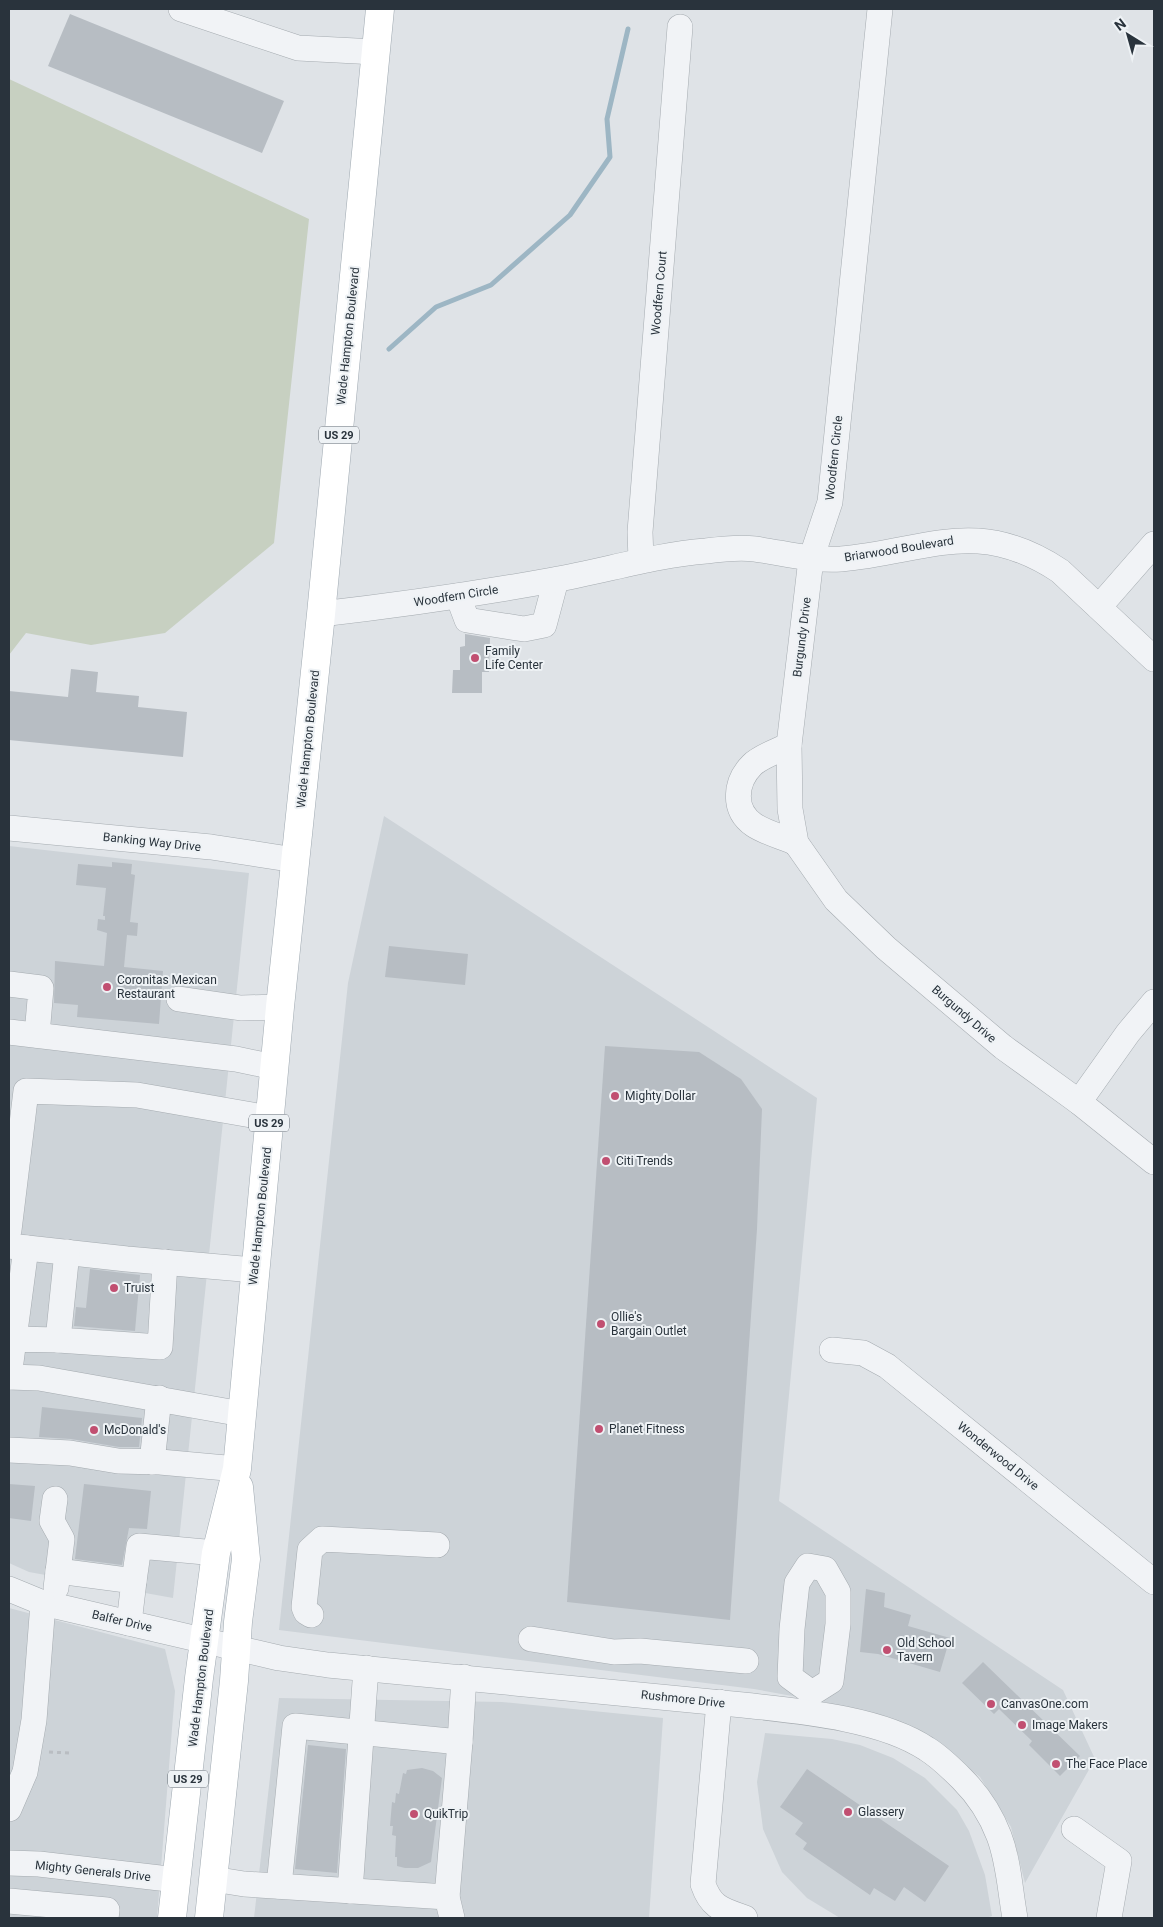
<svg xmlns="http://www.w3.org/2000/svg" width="1163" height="1927" font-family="Roboto,sans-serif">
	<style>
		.built { fill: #cdd3d8 }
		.green { fill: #c7d0c1 }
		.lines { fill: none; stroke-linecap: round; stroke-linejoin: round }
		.stream { stroke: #9db6c4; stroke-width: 5 }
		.building { fill: #b7bdc3 }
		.minor-casing { stroke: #a5abb0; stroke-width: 26 }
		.major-casing { stroke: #9fa9b1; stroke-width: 29 }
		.path { stroke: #b9bdc2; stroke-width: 3; stroke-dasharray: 4 4; stroke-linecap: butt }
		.minor { stroke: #f1f3f6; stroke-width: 25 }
		.major { stroke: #fff; stroke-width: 28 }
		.poi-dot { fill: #c14f71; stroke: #eef2f5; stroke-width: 2 }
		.labels { text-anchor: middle; stroke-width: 4; stroke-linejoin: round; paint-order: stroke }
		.shield { fill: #eef2f5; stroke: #646c74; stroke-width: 1 }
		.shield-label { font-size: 11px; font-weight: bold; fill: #29333c }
		.street-label { font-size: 12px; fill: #29333c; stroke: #eef2f5 }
		.poi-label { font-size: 12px; fill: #29333c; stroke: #eef2f5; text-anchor: start }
	</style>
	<rect width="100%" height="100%" fill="#dfe3e7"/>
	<g class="built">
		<path d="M 384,816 L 817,1098 L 779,1501 L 1063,1690 L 1095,1759 L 1025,1883 L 1011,1827 L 980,1777 L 952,1755 L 892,1722 L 825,1702 L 754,1689 L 279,1630 L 348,983 Z"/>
		<path d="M 9,846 L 249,873 L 173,1598 L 29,1572 L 9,1563 Z"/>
		<path d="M 9,1608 L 165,1649 L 175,1691 L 157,1918 L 9,1918 Z"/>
		<path d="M 279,1698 L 502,1702 L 663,1718 L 649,1918 L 254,1918 Z"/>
		<path d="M 765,1733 L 832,1739 L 860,1745 L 893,1758 L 925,1778 L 957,1810 L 969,1831 L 985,1875 L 992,1916 L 986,1918 L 840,1918 L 807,1898 L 782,1872 L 763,1829 L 757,1782 Z"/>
	</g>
	<path class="green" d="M 9,79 L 309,219 L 274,543 L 165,633 L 91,645 L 26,633 L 9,655 Z"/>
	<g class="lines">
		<path class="stream" d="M 389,349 L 436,307 L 491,285 L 570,215 L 610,157 L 607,119 L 628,29"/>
	</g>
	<g class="building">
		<path d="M 70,14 L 284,101 L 262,153 L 48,66 Z"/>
		<path d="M 465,634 L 490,638 L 489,672 L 482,672 L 482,693 L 452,693 L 453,670 L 460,670 L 460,647 L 465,646 Z"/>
		<path d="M 71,669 L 98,672 L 96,692 L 139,696 L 138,707 L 187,712 L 183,757 L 9,740 L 9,691 L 68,697 Z"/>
		<path d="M 112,862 L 132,864 L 131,874 L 135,875 L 130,922 L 138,923 L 137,936 L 127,935 L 124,967 L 163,971 L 159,1024 L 77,1017 L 78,1005 L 54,1003 L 55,961 L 104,966 L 107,933 L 97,930 L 98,919 L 105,920 L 105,916 L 103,916 L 106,888 L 76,885 L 78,864 L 112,867 Z"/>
		<path d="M 389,946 L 468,954 L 465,985 L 385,977 Z"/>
		<path d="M 605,1046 L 699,1052 L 741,1079 L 762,1109 L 757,1229 L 730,1620 L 567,1602 Z"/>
		<path d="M 90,1269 L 140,1275 L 135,1331 L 74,1326 L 76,1307 L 86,1308 Z"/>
		<path d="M 42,1407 L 142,1418 L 139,1447 L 119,1447 L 71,1439 L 39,1437 Z"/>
		<path d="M 9,1484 L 35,1486 L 31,1521 L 9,1518 Z"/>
		<path d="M 84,1484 L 151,1491 L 147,1529 L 129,1528 L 122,1565 L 75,1559 Z"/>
		<path d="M 866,1589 L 885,1593 L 884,1607 L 911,1615 L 908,1626 L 950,1638 L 940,1672 L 878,1654 L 860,1652 Z"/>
		<path d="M 983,1662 L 1080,1756 L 1060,1776 L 1029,1745 L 1032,1741 L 999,1709 L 994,1714 L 962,1683 Z"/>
		<path d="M 308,1745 L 346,1749 L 337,1873 L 295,1869 Z"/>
		<path d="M 422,1768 L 433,1771 L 442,1778 L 431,1862 L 418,1868 L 405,1868 L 397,1866 L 397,1857 L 395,1857 L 396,1836 L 392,1835 L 393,1826 L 390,1826 L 392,1802 L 395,1803 L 396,1793 L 399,1794 L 403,1773 L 406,1774 L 407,1770 Z"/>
		<path d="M 807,1769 L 949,1866 L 925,1902 L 904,1887 L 895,1901 L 874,1888 L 870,1895 L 803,1849 L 807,1843 L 795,1834 L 803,1823 L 780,1807 Z"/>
	</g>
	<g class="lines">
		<defs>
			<g id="minor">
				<path d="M 181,9 L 298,48 L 376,52"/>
				<path d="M 880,9 L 830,502 L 811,559 L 789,745 L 790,809 L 796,843 L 836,900 L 886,948 L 1003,1047 L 1079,1102 L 1154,1162"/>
				<path d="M 641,560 L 640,532 L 680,27"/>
				<path d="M 458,596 L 467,620 L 524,629 L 544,625 L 556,580"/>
				<path d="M 1099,607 L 1154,544"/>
				<path d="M 321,614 C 399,605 476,594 553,580 C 605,571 654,555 706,551 C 721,549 740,547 755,549 C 784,553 812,561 841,559 C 928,551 977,516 1060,571 L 1154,659"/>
				<path d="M 789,745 C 778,751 761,756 752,765 C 735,782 732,810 754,825 C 766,833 783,837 796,843"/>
				<path d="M 9,828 L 211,847 L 295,860"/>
				<path d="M 9,984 L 41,988 L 37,1035"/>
				<path d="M 179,999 L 241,1008 L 280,1007"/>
				<path d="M 9,1032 L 236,1059 L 274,1067"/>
				<path d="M 1079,1102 L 1128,1033 L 1154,1002"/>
				<path d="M 9,1230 L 26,1091 L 137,1095 L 269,1118"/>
				<path d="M 9,1246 L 127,1259 L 254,1270"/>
				<path d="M 67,1252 L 58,1340 L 160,1347 L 165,1262"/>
				<path d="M 9,1338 L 14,1339 L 26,1248"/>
				<path d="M 832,1350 L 863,1353 L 887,1366 L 1154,1582"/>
				<path d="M 9,1377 L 39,1378 L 242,1414"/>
				<path d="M 9,1377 L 14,1339 L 58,1340"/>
				<path d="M 9,1450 L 70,1453 L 118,1461 L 160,1462 L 237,1469"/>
				<path d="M 152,1462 L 159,1398"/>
				<path d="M 55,1499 L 52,1521 L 62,1539 L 56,1588"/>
				<path d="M 808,1566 L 825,1569 L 838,1592 L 838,1624 L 831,1681 L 812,1693 L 790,1677 L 792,1629 L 797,1583 Z"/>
				<path d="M 58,1571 L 134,1581 L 129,1623"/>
				<path d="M 134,1581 L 139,1546 L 216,1553"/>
				<path d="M 9,1589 L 43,1603 L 279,1658 L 328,1665 L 743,1705 C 798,1711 881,1718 927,1749 C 940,1757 951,1768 962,1779 C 978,1795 991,1815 999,1836 C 1009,1862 1010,1891 1015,1918"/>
				<path d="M 311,1615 L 306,1612 L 304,1607 L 310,1550 L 322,1539 L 437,1545"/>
				<path d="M 531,1639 L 614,1652 L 640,1651 L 746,1661"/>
				<path d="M 719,1702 L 703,1884 C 711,1908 723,1910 745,1918"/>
				<path d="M 9,1809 L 25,1772 L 34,1720 L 43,1603"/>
				<path d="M 1074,1829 L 1119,1861 L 1109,1918"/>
				<path d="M 9,1863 L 39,1864 L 177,1880"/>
				<path d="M 213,1879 L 244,1884 L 447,1897 L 452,1918"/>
				<path d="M 279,1886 L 295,1726 L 460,1742"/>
				<path d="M 350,1891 L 366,1668"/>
				<path d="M 447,1897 L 460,1742 L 464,1677"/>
				<path d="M 9,1901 L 107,1910 L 106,1918"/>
			</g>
			<g id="major">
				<path d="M 172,1918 L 199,1678 L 216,1553 L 237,1469 L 280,1007 L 321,614 L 380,9"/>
				<path d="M 209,1918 L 234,1681 L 238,1622 L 246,1559 L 239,1487"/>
			</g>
		</defs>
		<use href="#minor" class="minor-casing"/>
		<use href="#major" class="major-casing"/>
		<path class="path" d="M 49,1752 L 70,1753"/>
		<use href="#minor" class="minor"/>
		<use href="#major" class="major"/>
	</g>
	<g class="poi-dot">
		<circle cx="475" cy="658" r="5"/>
		<circle cx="107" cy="987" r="5"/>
		<circle cx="615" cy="1096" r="5"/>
		<circle cx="606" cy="1161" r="5"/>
		<circle cx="114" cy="1288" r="5"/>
		<circle cx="601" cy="1324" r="5"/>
		<circle cx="599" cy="1429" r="5"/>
		<circle cx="94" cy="1430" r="5"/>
		<circle cx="887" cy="1650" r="5"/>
		<circle cx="991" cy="1704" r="5"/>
		<circle cx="1022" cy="1725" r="5"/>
		<circle cx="1056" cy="1764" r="5"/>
		<circle cx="848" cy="1812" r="5"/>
		<circle cx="414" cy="1814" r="5"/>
	</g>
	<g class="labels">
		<g class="shield">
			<rect x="319" y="426.5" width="40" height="17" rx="4"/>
			<rect x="249" y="1114.5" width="40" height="17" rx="4"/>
			<rect x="168" y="1770.5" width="40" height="17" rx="4"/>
		</g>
		<g class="shield-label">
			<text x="339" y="439">US 29</text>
			<text x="269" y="1127">US 29</text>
			<text x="188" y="1783">US 29</text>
		</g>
		<g class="street-label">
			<text transform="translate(659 293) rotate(-85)" y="4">Woodfern Court</text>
			<text transform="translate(348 336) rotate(-84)" y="4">Wade Hampton Boulevard</text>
			<text transform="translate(834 458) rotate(-84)" y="4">Woodfern Circle</text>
			<text transform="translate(899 549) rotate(-9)" y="4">Briarwood Boulevard</text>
			<text transform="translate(456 596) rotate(-9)" y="4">Woodfern Circle</text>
			<text transform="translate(802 637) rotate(-83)" y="4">Burgundy Drive</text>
			<text transform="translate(308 739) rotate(-84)" y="4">Wade Hampton Boulevard</text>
			<text transform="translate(152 842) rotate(6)" y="4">Banking Way Drive</text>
			<text transform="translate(964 1014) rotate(41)" y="4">Burgundy Drive</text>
			<text transform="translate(260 1216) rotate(-84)" y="4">Wade Hampton Boulevard</text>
			<text transform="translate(998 1456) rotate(39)" y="4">Wonderwood Drive</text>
			<text transform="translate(122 1621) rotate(13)" y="4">Balfer Drive</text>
			<text transform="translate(201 1678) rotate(-83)" y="4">Wade Hampton Boulevard</text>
			<text transform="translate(683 1699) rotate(6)" y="4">Rushmore Drive</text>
			<text transform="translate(93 1871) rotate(6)" y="4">Mighty Generals Drive</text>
		</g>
		<g class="poi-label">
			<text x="485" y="655">Family<tspan x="485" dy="14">Life Center</tspan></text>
			<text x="117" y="984">Coronitas Mexican<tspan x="117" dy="14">Restaurant</tspan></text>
			<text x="625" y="1100">Mighty Dollar</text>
			<text x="616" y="1165">Citi Trends</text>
			<text x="124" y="1292">Truist</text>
			<text x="611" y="1321">Ollie's<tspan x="611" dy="14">Bargain Outlet</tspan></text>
			<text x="609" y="1433">Planet Fitness</text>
			<text x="104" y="1434">McDonald's</text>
			<text x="897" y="1647">Old School<tspan x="897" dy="14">Tavern</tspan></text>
			<text x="1001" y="1708">CanvasOne.com</text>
			<text x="1032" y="1729">Image Makers</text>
			<text x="1066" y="1768">The Face Place</text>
			<text x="858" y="1816">Glassery</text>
			<text x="424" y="1818">QuikTrip</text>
		</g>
	</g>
	<rect width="1163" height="1927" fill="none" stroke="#29333c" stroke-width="20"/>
	<g transform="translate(1128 35) rotate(323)" stroke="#eef2f5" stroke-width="4" paint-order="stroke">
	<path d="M0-4L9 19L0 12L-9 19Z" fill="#29333c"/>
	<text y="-8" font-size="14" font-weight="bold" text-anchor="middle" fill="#29333c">N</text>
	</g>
</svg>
